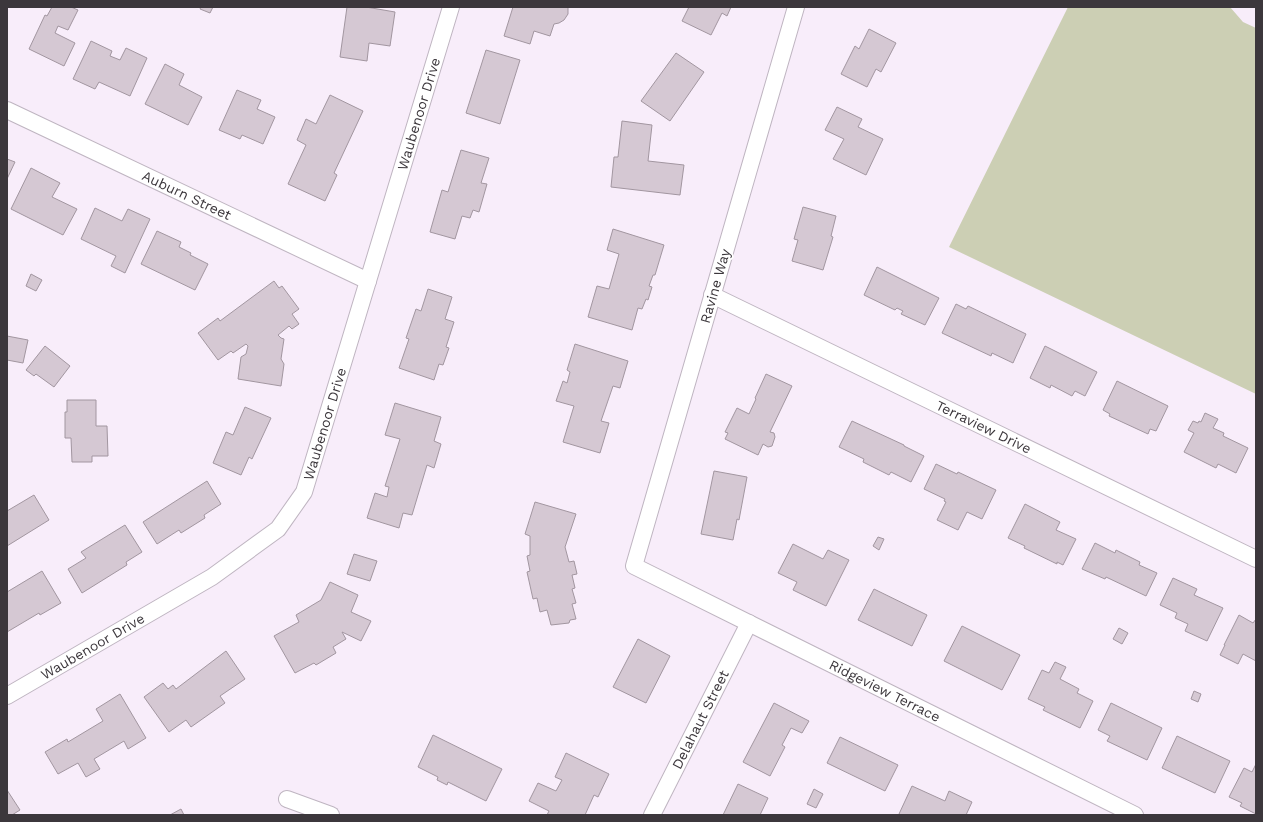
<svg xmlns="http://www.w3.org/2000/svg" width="1263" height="822" font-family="'Work Sans',sans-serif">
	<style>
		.green { fill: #cccfb4 }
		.building { fill: #d5c8d3; stroke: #a296a0 }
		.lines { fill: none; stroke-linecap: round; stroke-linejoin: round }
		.street-casing { stroke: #bfb5c1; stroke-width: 18 }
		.street { stroke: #fff; stroke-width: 16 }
		.labels { text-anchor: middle; stroke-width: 3.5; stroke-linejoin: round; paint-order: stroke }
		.street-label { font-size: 14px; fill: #3c373c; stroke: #fff }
	</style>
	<rect width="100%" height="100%" fill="#f8edfa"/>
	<path class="green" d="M 1068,7 L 1230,7 L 1243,22 L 1256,28 L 1256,394 L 949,247 Z"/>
	<g class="building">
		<path d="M 52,7 L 71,7 L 78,10 L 68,30 L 58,26 L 55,33 L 75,43 L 64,66 L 29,49 L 45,15 L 47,16 Z"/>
		<path d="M 201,7 L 213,7 L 210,13 L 200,9 Z"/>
		<path d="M 347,7 L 366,7 L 395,12 L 390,46 L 369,43 L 367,61 L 340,57 Z"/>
		<path d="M 513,7 L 568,7 L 568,14 L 564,20 L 559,23 L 554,24 L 550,36 L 534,31 L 530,44 L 504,36 Z"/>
		<path d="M 689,7 L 731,7 L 727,16 L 722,13 L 711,35 L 682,21 Z"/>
		<path d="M 869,29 L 896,43 L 881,72 L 876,69 L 867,87 L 841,74 L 855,46 L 859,49 Z"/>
		<path d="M 91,41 L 112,51 L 110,56 L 120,60 L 126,48 L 147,58 L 130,96 L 99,82 L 95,89 L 73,79 Z"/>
		<path d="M 486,50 L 520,60 L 500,124 L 466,113 Z"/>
		<path d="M 676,53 L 704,72 L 670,121 L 641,101 Z"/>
		<path d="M 165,64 L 184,74 L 179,85 L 202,97 L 188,125 L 145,104 Z"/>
		<path d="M 237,90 L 261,100 L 257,109 L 275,117 L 263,144 L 242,135 L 240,139 L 219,130 Z"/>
		<path d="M 330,95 L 363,111 L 334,173 L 337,175 L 325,201 L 288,184 L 306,145 L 297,140 L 306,119 L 316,124 Z"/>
		<path d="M 837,107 L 862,119 L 858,127 L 883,139 L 866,175 L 833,159 L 844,139 L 825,130 Z"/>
		<path d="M 622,121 L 652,125 L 648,161 L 684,165 L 680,195 L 611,187 L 614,157 L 618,157 Z"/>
		<path d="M 461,150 L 489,158 L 481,183 L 487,184 L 479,212 L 473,210 L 470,218 L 462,216 L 455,239 L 430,232 L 442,190 L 448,192 Z"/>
		<path d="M 7,159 L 15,162 L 7,179 Z"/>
		<path d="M 31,168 L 60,183 L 52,197 L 77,209 L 63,235 L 11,209 Z"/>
		<path d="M 803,207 L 836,216 L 831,236 L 833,237 L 823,270 L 792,261 L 798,240 L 794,239 Z"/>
		<path d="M 95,208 L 122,221 L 128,209 L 150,219 L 125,273 L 111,266 L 116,256 L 81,239 Z"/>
		<path d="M 613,229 L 664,245 L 655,275 L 653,275 L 649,286 L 652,287 L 648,300 L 646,299 L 642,309 L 638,308 L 632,330 L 588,317 L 597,286 L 609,289 L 619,254 L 607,250 Z"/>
		<path d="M 157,231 L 181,242 L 179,247 L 191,253 L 190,255 L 208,264 L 195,290 L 141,264 Z"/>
		<path d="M 877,267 L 939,298 L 925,325 L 901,314 L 903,311 L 897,308 L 895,310 L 864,295 Z"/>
		<path d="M 31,274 L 42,280 L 36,291 L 26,286 Z"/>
		<path d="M 274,281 L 279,288 L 282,286 L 299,309 L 292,314 L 299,324 L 292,329 L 289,326 L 278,335 L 281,338 L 284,339 L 281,359 L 284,364 L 281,386 L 238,379 L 241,357 L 246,354 L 248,346 L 246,344 L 233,353 L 231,351 L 218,360 L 198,333 L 218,318 L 220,321 Z"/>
		<path d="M 428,289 L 452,297 L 445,319 L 454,322 L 446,347 L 449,348 L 443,365 L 439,364 L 434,380 L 399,368 L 409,339 L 406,338 L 416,309 L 421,311 Z"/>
		<path d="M 956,304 L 966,309 L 968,306 L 1026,334 L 1013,363 L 992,353 L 991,356 L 942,333 Z"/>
		<path d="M 7,336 L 28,340 L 23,363 L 7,360 Z"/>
		<path d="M 575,344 L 628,361 L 620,388 L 613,386 L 601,421 L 609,423 L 600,453 L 563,442 L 574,406 L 556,401 L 563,381 L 567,383 L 570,372 L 567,370 Z"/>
		<path d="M 45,346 L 70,366 L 54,387 L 36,374 L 34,376 L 26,370 Z"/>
		<path d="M 1045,346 L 1097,372 L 1085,396 L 1075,391 L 1072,396 L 1051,385 L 1050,388 L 1030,378 Z"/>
		<path d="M 766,374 L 792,386 L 770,432 L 774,433 L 775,437 L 772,446 L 768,447 L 763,444 L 758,455 L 725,439 L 728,433 L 725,432 L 737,408 L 749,414 L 756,399 L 755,398 Z"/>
		<path d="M 1117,381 L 1168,406 L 1156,431 L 1150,429 L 1148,434 L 1109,416 L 1110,414 L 1103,410 Z"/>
		<path d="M 67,400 L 96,400 L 96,426 L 107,426 L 108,456 L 92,456 L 92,462 L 72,462 L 71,438 L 65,438 L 65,412 L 67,412 Z"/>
		<path d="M 395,403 L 441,417 L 434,441 L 441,444 L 434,468 L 427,465 L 412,515 L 403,513 L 399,528 L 367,518 L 375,493 L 387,497 L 389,487 L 385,486 L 400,439 L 385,435 Z"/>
		<path d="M 245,407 L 271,418 L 252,459 L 249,457 L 241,475 L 213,463 L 226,432 L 233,435 Z"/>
		<path d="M 1205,413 L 1218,419 L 1213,428 L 1224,433 L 1223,436 L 1248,448 L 1236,473 L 1218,464 L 1216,468 L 1184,452 L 1194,433 L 1188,430 L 1193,421 L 1198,423 L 1199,421 L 1201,422 Z"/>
		<path d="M 852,421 L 904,445 L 904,446 L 924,456 L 911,482 L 891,472 L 889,475 L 863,462 L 864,459 L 839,447 Z"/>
		<path d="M 936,464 L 957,474 L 958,472 L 996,490 L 982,519 L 967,512 L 958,530 L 937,520 L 946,502 L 944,501 L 945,499 L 924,489 Z"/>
		<path d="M 714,471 L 747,477 L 739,520 L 737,519 L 733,540 L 701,534 Z"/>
		<path d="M 207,481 L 221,504 L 204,515 L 205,518 L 181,533 L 179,530 L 157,544 L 143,522 Z"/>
		<path d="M 34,495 L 49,520 L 7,546 L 7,511 Z"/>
		<path d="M 535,502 L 576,514 L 565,547 L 569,562 L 574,561 L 577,574 L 572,575 L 575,588 L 572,589 L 576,603 L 572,604 L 576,619 L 570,620 L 569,623 L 551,625 L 547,610 L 540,612 L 537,598 L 533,599 L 527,572 L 530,571 L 527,556 L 530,555 L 530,536 L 525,534 Z"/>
		<path d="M 1025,504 L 1060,522 L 1056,530 L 1076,539 L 1063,565 L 1057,562 L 1057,564 L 1024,548 L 1025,546 L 1008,538 Z"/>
		<path d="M 125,525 L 142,552 L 126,562 L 127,565 L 82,593 L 68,569 L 86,558 L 81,552 Z"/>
		<path d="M 878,537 L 884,539 L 879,550 L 873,546 Z"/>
		<path d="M 1095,543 L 1115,553 L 1116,550 L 1140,562 L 1139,565 L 1157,573 L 1146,596 L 1106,577 L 1105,579 L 1082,569 Z"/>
		<path d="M 793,544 L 823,559 L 828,550 L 849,560 L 826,606 L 793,590 L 797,582 L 778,573 Z"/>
		<path d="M 354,554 L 377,561 L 370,581 L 347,574 Z"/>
		<path d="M 42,571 L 61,603 L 40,615 L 39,613 L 7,632 L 7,592 Z"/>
		<path d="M 1173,578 L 1197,589 L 1194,595 L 1223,608 L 1207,641 L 1185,631 L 1188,624 L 1175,618 L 1177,613 L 1160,605 Z"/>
		<path d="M 330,582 L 358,595 L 351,612 L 371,621 L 361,641 L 342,632 L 346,639 L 333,647 L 336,653 L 316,665 L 314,663 L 295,673 L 274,636 L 299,622 L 296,615 L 321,600 Z"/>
		<path d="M 874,589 L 927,615 L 912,646 L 858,620 Z"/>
		<path d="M 1239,615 L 1253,623 L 1256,619 L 1256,661 L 1243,654 L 1238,664 L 1220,655 L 1225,645 L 1224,645 Z"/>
		<path d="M 962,626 L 1020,655 L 1002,690 L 944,661 Z"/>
		<path d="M 1119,628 L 1128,633 L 1122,644 L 1113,639 Z"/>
		<path d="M 638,639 L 670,656 L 646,703 L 613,687 Z"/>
		<path d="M 226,651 L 245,679 L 220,696 L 225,703 L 191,727 L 186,720 L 169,732 L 144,697 L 163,683 L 168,689 L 173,685 L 176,689 Z"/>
		<path d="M 1055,662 L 1066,667 L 1060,679 L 1079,689 L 1077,693 L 1093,701 L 1080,728 L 1043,710 L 1045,707 L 1028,699 L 1042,670 L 1049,673 Z"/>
		<path d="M 1194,691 L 1201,694 L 1198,702 L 1191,699 Z"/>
		<path d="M 120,694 L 146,738 L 128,749 L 124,741 L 94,759 L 100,769 L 86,777 L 78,763 L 58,774 L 45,752 L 67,739 L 68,742 L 103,721 L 96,709 Z"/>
		<path d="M 774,703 L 809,721 L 802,733 L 791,728 L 782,745 L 785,747 L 770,776 L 743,762 Z"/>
		<path d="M 1111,703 L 1162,728 L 1147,760 L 1107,741 L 1110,736 L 1098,730 Z"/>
		<path d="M 433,735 L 502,769 L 486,801 L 448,782 L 447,785 L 437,780 L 438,777 L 418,767 Z"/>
		<path d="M 1177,736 L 1230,761 L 1215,793 L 1162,768 Z"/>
		<path d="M 840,737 L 898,765 L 885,791 L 827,763 Z"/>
		<path d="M 566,753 L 609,774 L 598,797 L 594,795 L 585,815 L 547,815 L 549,811 L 529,801 L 538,783 L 556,791 L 562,780 L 555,777 Z"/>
		<path d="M 1256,764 L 1256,814 L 1240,806 L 1242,803 L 1229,797 L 1244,768 L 1252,772 Z"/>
		<path d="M 738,784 L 768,798 L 760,815 L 723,815 Z"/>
		<path d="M 912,786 L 945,801 L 949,791 L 972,802 L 966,815 L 902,815 L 899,814 Z"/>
		<path d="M 814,789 L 823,794 L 816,808 L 807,804 Z"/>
		<path d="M 7,790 L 20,810 L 12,815 L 7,815 Z"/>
		<path d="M 181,809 L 184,815 L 170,815 Z"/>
	</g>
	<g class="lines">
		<defs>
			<g id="street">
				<path id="s1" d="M 796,7 L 634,566 L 1135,815"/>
				<path id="s2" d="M 7,110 L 368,281"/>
				<path id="s3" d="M 712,295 L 1256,559"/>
				<path id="s4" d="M 7,696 L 212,577 L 278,529 L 304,492 L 451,7"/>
				<path d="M 287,799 L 331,815"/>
				<path id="s5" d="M 652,815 L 749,623"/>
			</g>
		</defs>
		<use href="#street" class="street-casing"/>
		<use href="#street" class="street"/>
	</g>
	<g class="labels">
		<g class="street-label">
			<text dy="5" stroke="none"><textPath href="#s4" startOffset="759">Waubenoor Drive</textPath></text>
			<text dy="5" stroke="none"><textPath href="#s2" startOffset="199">Auburn Street</textPath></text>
			<text transform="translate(715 286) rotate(-74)" y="5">Ravine Way</text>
			<text dy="5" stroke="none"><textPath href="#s4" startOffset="435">Waubenoor Drive</textPath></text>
			<text dy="5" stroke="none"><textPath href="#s3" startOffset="302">Terraview Drive</textPath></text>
			<text dy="5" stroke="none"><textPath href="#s4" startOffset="99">Waubenoor Drive</textPath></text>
			<text dy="5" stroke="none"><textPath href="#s1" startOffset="862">Ridgeview Terrace</textPath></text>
			<text dy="5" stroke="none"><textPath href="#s5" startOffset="107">Delahaut Street</textPath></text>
		</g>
	</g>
	<rect width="1263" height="822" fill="none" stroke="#3c373c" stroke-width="16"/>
</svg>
